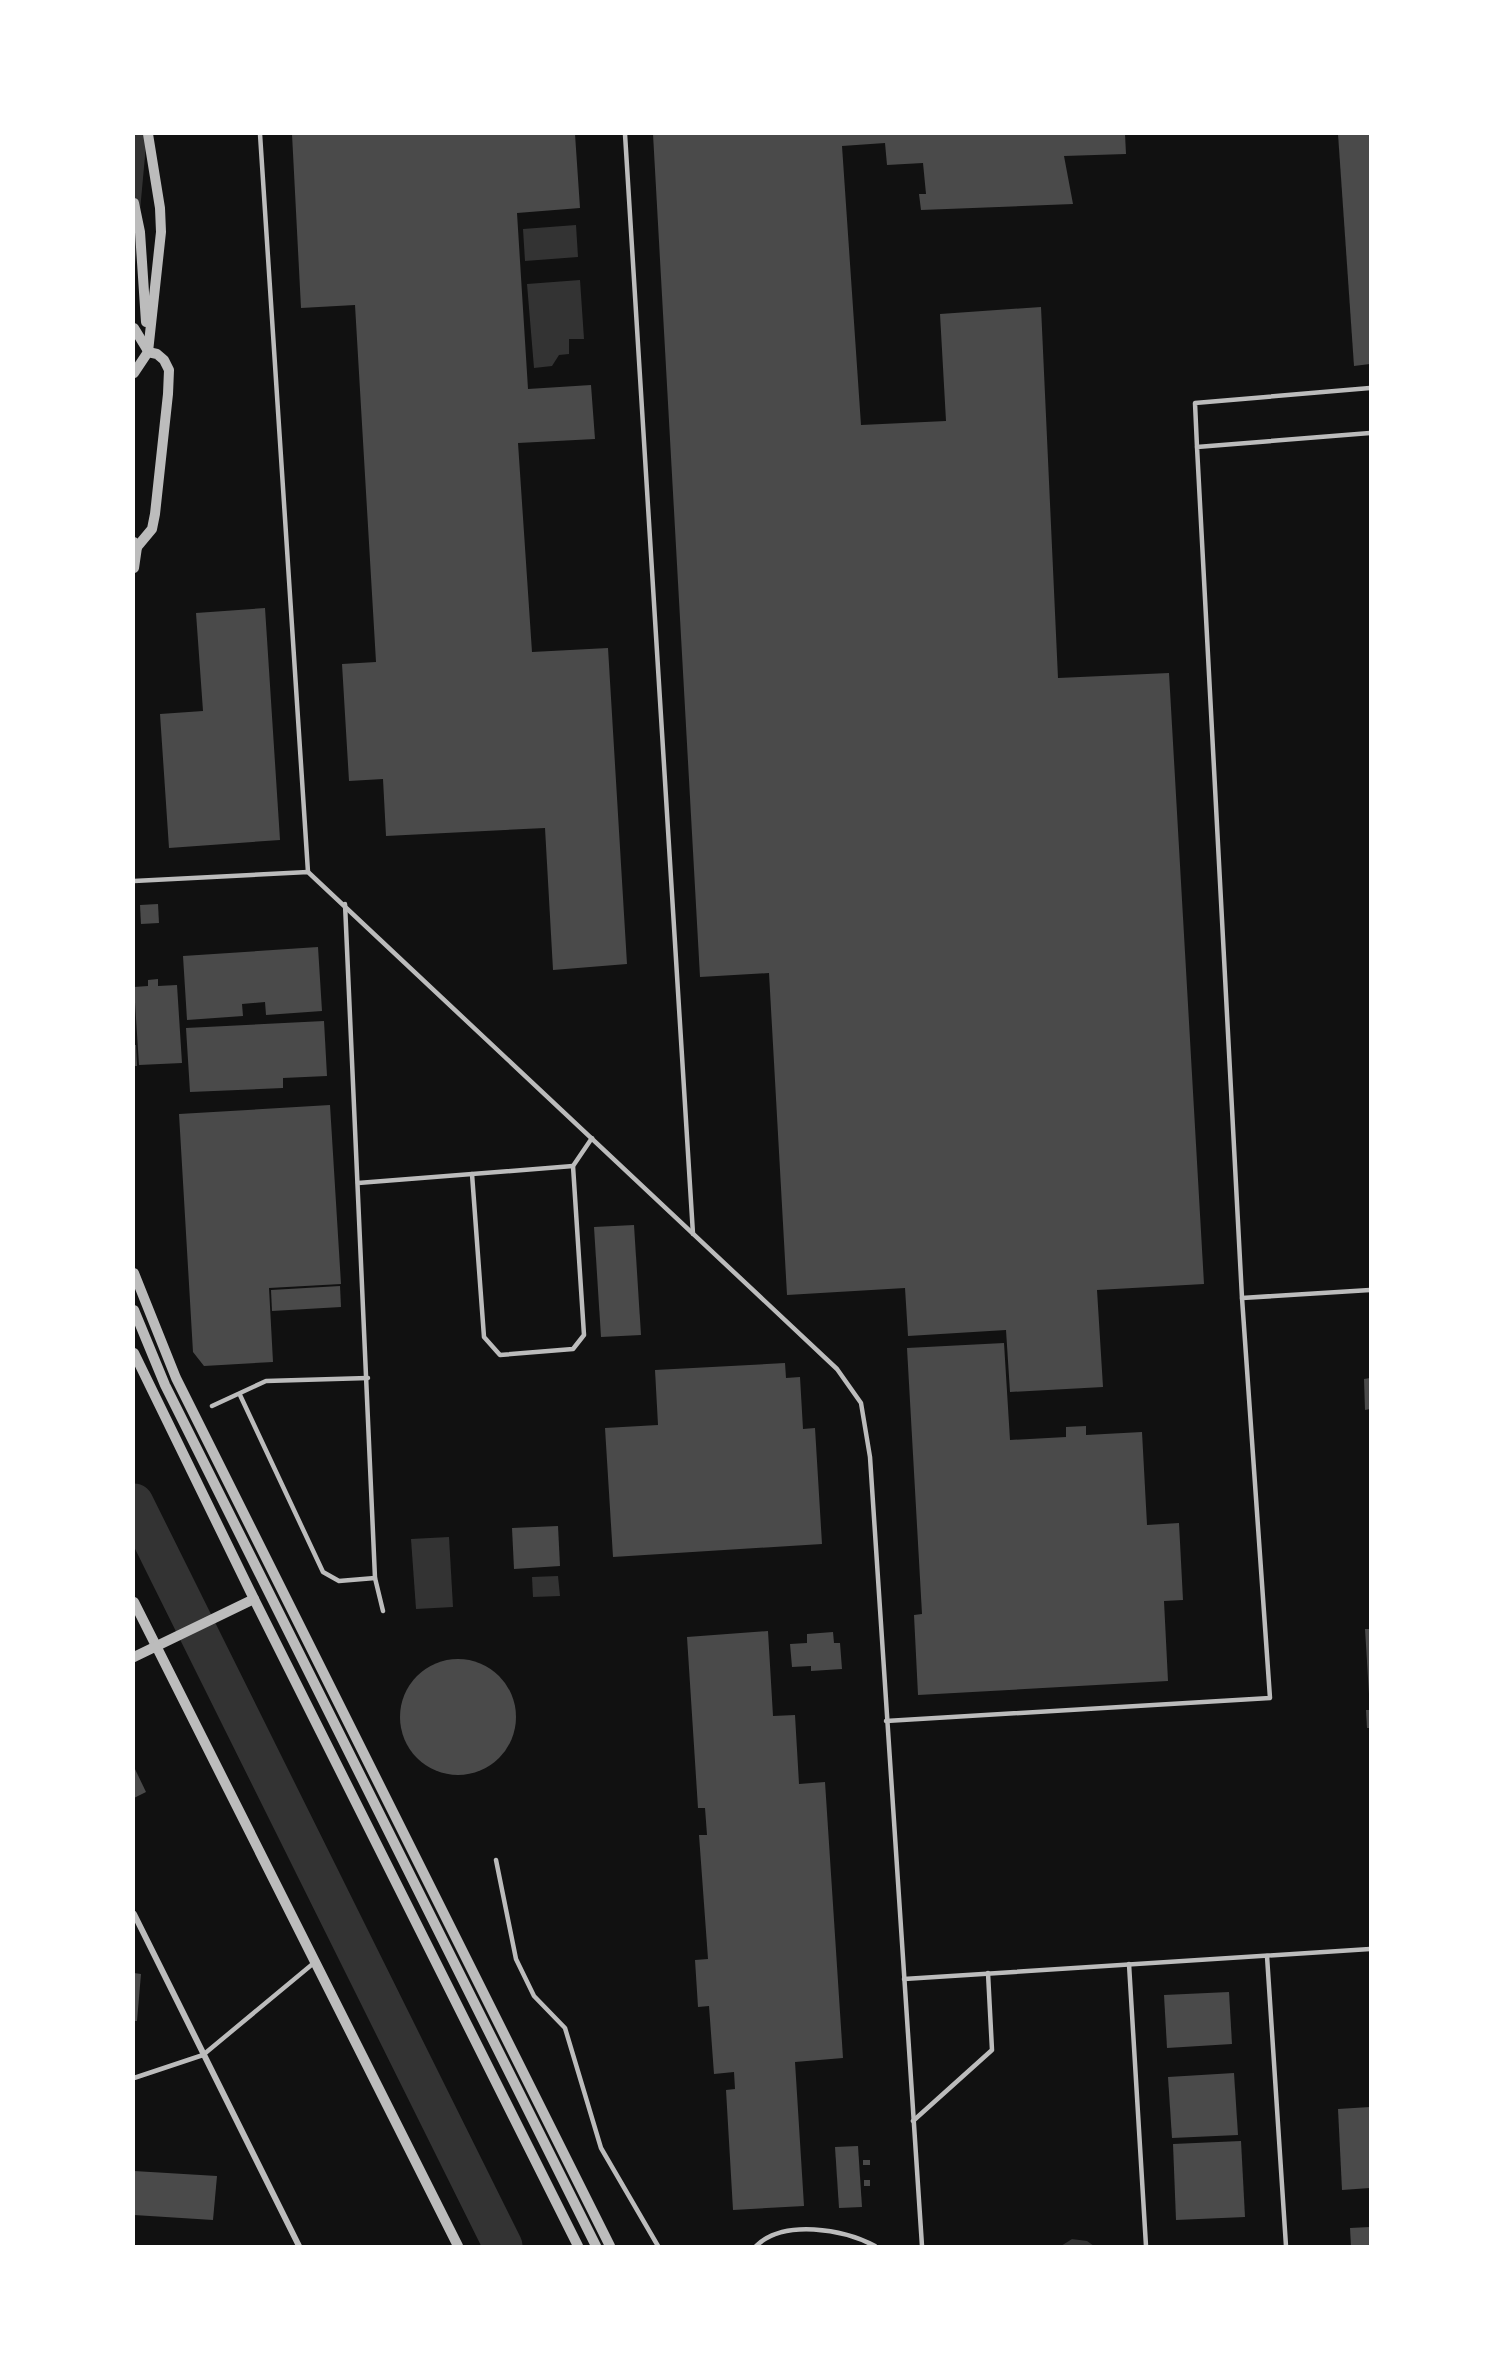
<svg xmlns="http://www.w3.org/2000/svg" width="1504" height="2380" font-family="Literata,serif">
	<style>
		.water { fill: #333 }
		.lines { fill: none; stroke-linecap: round; stroke-linejoin: round }
		.river { stroke: #333; stroke-width: 39 }
		.building { fill: #4a4a4a }
		.service { stroke: #bcbcbc; stroke-width: 4.5 }
		.minor { stroke: #bcbcbc; stroke-width: 6 }
		.tertiary { stroke: #bcbcbc; stroke-width: 10 }
	</style>
	<rect width="100%" height="100%" fill="#111"/>
	<g class="water">
		<path d="M 134,134 L 147,134 L 134,277 Z"/>
		<path d="M 576,225 L 578,257 L 525,261 L 523,229 Z"/>
		<path d="M 580,280 L 584,339 L 569,339 L 569,354 L 559,355 L 552,366 L 534,368 L 527,284 Z"/>
		<path d="M 449,1537 L 453,1607 L 416,1609 L 411,1539 Z"/>
		<path d="M 558,1576 L 560,1596 L 533,1597 L 532,1577 Z"/>
		<path d="M 1072,2239 L 1087,2241 L 1094,2246 L 1061,2246 Z"/>
	</g>
	<g class="lines">
		<path class="river" d="M 134,1503 L 503,2246"/>
	</g>
	<g class="building">
		<path d="M 292,134 L 575,134 L 580,208 L 517,213 L 528,389 L 591,385 L 595,439 L 518,443 L 532,652 L 608,648 L 627,964 L 553,970 L 545,828 L 386,836 L 383,779 L 349,781 L 342,664 L 376,662 L 355,305 L 301,308 Z"/>
		<path d="M 653,134 L 1125,134 L 1126,154 L 1064,156 L 1073,204 L 921,210 L 919,194 L 926,194 L 923,163 L 887,165 L 885,143 L 842,146 L 861,425 L 946,421 L 940,314 L 1041,307 L 1058,678 L 1169,673 L 1204,1284 L 1097,1290 L 1103,1387 L 1010,1392 L 1006,1330 L 908,1336 L 905,1288 L 787,1295 L 769,973 L 700,977 Z"/>
		<path d="M 1338,134 L 1370,134 L 1370,364 L 1354,366 Z"/>
		<path d="M 265,608 L 280,840 L 169,848 L 160,714 L 203,711 L 196,613 Z"/>
		<path d="M 158,904 L 159,923 L 141,924 L 140,905 Z"/>
		<path d="M 318,947 L 322,1011 L 266,1015 L 265,1002 L 242,1004 L 243,1016 L 187,1020 L 183,956 Z"/>
		<path d="M 158,979 L 158,986 L 177,985 L 182,1063 L 139,1065 L 134,987 L 148,986 L 148,980 Z"/>
		<path d="M 324,1021 L 327,1076 L 283,1078 L 283,1088 L 190,1092 L 186,1028 Z"/>
		<path d="M 134,1045 L 136,1045 L 137,1066 L 134,1066 Z"/>
		<path d="M 330,1105 L 341,1284 L 269,1288 L 273,1362 L 204,1366 L 193,1352 L 179,1114 Z"/>
		<path d="M 634,1225 L 641,1335 L 601,1337 L 594,1227 Z"/>
		<path d="M 340,1286 L 341,1307 L 272,1311 L 271,1290 Z"/>
		<path d="M 1004,1343 L 1010,1440 L 1066,1437 L 1066,1427 L 1086,1426 L 1086,1435 L 1142,1432 L 1147,1525 L 1179,1523 L 1183,1600 L 1164,1601 L 1168,1681 L 918,1695 L 914,1615 L 922,1614 L 907,1348 Z"/>
		<path d="M 785,1363 L 786,1378 L 800,1377 L 803,1429 L 815,1428 L 822,1544 L 613,1557 L 605,1428 L 658,1425 L 655,1370 Z"/>
		<path d="M 1370,1378 L 1370,1409 L 1365,1410 L 1364,1379 Z"/>
		<path d="M 558,1526 L 560,1566 L 514,1569 L 512,1528 Z"/>
		<path d="M 1365,1629 L 1370,1629 L 1370,1694 L 1369,1694 Z"/>
		<path d="M 768,1631 L 773,1716 L 795,1715 L 799,1784 L 825,1782 L 843,2058 L 795,2062 L 804,2206 L 733,2210 L 726,2090 L 735,2089 L 734,2072 L 714,2074 L 709,2006 L 698,2007 L 695,1960 L 708,1959 L 699,1835 L 707,1835 L 705,1808 L 698,1808 L 687,1637 Z"/>
		<path d="M 833,1632 L 834,1643 L 840,1643 L 842,1669 L 811,1671 L 811,1666 L 792,1667 L 790,1644 L 807,1643 L 807,1634 Z"/>
		<circle cx="458" cy="1717" r="58"/>
		<path d="M 1366,1710 L 1370,1710 L 1370,1728 L 1367,1728 Z"/>
		<path d="M 134,1767 L 146,1792 L 134,1798 Z"/>
		<path d="M 134,1973 L 141,1974 L 137,2021 L 134,2021 Z"/>
		<path d="M 1229,1992 L 1232,2044 L 1167,2048 L 1164,1995 Z"/>
		<path d="M 1234,2073 L 1238,2135 L 1172,2138 L 1168,2077 Z"/>
		<path d="M 1370,2107 L 1370,2188 L 1342,2190 L 1338,2109 Z"/>
		<path d="M 1241,2141 L 1245,2217 L 1176,2220 L 1173,2144 Z"/>
		<path d="M 858,2146 L 862,2207 L 839,2208 L 835,2147 Z"/>
		<rect x="863" y="2160" width="7" height="5"/>
		<path d="M 134,2171 L 217,2176 L 213,2220 L 134,2215 Z"/>
		<rect x="864" y="2180" width="6" height="6"/>
		<path d="M 1370,2227 L 1370,2246 L 1351,2246 L 1350,2228 Z"/>
	</g>
	<g class="lines">
		<g class="service">
			<path d="M 260,134 L 308,872"/>
			<path d="M 625,134 L 693,1234"/>
			<path d="M 1197,447 L 1195,403 L 1370,388"/>
			<path d="M 134,881 L 308,872 L 837,1369 L 861,1403 L 870,1457 L 922,2246"/>
			<path d="M 345,904 L 375,1578 L 383,1611"/>
			<path d="M 472,1174 L 484,1337 L 500,1355 L 573,1349 L 584,1335 L 573,1166 L 592,1138"/>
			<path d="M 358,1183 L 573,1166"/>
			<path d="M 1242,1298 L 1370,1290"/>
			<path d="M 240,1395 L 323,1572 L 339,1581 L 375,1578"/>
			<path d="M 212,1406 L 266,1381 L 368,1378"/>
			<path d="M 886,1721 L 1270,1698 L 1242,1298 L 1197,447 L 1370,433"/>
			<path d="M 496,1860 L 516,1959 L 534,1996 L 565,2028 L 601,2148 L 658,2246"/>
			<path d="M 1267,1956 L 1286,2246"/>
			<path d="M 1129,1964 L 1146,2246"/>
			<path d="M 904,1979 L 1370,1949"/>
			<path d="M 134,2078 L 203,2055 L 315,1962"/>
			<path d="M 913,2121 L 992,2050 L 988,1973"/>
			<path d="M 756,2246 C 784,2219 843,2229 875,2246"/>
		</g>
		<path class="minor" d="M 134,1914 L 299,2246"/>
		<g class="tertiary">
			<path d="M 134,203 L 140,232 L 146,322"/>
			<path d="M 134,328 L 148,351"/>
			<path d="M 134,373 L 148,352 L 161,232 L 160,208 L 148,134"/>
			<path d="M 137,547 L 152,529 L 155,514 L 168,394 L 169,370 L 164,360 L 157,354 L 148,352"/>
			<path d="M 134,568 L 137,547 L 134,542"/>
			<path d="M 134,1273 L 176,1378 L 610,2246"/>
			<path d="M 134,1310 L 165,1385 L 596,2246"/>
			<path d="M 134,1353 L 254,1599 L 578,2246"/>
			<path d="M 134,1602 L 458,2246"/>
			<path d="M 134,1657 L 254,1599"/>
		</g>
	</g>
	<rect width="1504" height="2380" fill="none" stroke="#ffffff" stroke-width="270"/>
</svg>
